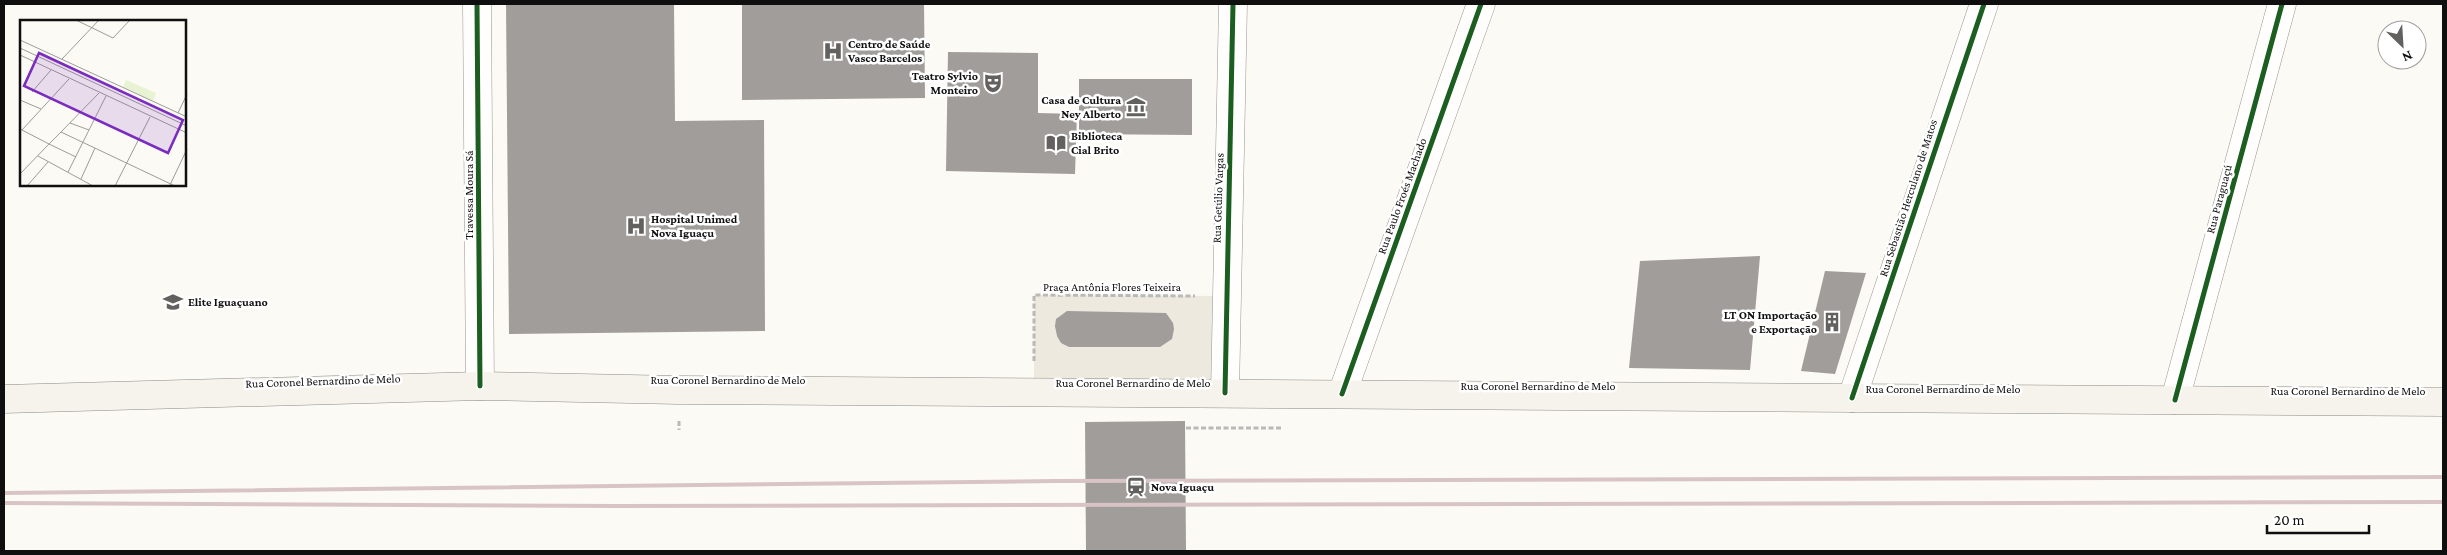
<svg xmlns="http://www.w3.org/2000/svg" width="2447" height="555" font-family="'Crimson Pro',serif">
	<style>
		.plaza { fill: #ede9df }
		.building { fill: #a09d9a }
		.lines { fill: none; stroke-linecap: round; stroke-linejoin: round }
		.street-casing { stroke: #969592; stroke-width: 29 }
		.secondary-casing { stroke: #8c8b89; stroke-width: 29 }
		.path { stroke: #b9b9b8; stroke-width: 3; stroke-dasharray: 5 2.5; stroke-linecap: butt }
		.street { stroke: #fffefd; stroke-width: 28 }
		.secondary { stroke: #f5f3eb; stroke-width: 28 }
		.rail { stroke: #d9c4c5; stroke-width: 4 }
		.cycleway-casing { stroke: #fff; stroke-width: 8 }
		.cycleway { stroke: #1b5e20; stroke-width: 5 }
		.labels { text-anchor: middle; stroke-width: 5; stroke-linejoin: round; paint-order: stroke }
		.poi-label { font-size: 12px; font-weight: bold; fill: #0f0f0f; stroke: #fff; text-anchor: start }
		.street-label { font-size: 12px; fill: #0f0f0f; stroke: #fff }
		.inset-road { fill: none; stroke: #9d9c98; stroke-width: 1 }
		.view { fill: #7b2cbf; fill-opacity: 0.15; stroke: #7b2cbf; stroke-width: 2.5 }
		.inset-edge { fill: none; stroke: #0f0f0f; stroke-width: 2.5 }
	</style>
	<rect width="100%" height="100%" fill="#fcfaf4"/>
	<path class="plaza" d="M 1034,295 L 1225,296 L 1225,393 L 1034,392 Z"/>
	<g class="building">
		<path d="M 506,4 L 674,4 L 675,121 L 764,120 L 765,331 L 509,334 Z"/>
		<path d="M 742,4 L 924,4 L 925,98 L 742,100 Z"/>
		<path d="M 948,52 L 1038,53 L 1038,113 L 1077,114 L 1075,174 L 946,171 Z"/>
		<path d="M 1079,79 L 1192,79 L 1192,135 L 1079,134 Z"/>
		<path d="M 1760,256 L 1750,370 L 1629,368 L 1640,261 Z"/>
		<path d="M 1825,271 L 1866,273 L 1835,374 L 1801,371 Z"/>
		<path d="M 1067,311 L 1166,313 L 1173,323 L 1174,329 L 1172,339 L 1160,347 L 1069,347 L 1061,343 L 1057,336 L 1055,326 L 1056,319 Z"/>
		<path d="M 1185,421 L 1186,551 L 1086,551 L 1085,422 Z"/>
	</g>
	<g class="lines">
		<defs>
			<g id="street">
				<path d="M 477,4 L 480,386"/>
				<path d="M 1225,393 L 1233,4"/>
				<path d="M 1342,394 L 1481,4"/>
				<path d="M 1852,398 L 1984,4"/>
				<path d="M 2175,400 L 2282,4"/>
			</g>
			<path id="secondary" d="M 4,399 L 480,386 L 678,390 L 2443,402"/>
		</defs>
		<use href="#street" class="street-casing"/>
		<use href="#secondary" class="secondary-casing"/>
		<g class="path">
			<path d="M 1034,361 L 1034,295 L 1195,296"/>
			<path d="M 679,421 L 679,430"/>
			<path d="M 1186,428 L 1283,428"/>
		</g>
		<use href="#street" class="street"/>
		<use href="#secondary" class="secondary"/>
		<g class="rail">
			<path d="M 4,493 L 1056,481 L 2443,477"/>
			<path d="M 4,503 L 615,506 L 2443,502"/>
		</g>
		<defs>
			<g id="cycleway">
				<path d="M 477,4 L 480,386"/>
				<path d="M 1225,393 L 1233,4"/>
				<path d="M 1342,394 L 1481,4"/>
				<path d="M 1852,398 L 1984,4"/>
				<path d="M 2175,400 L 2282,4"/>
			</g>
		</defs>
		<use href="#cycleway" class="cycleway-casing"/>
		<use href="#cycleway" class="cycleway"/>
	</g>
	<defs>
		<symbol id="hospital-bare" viewBox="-9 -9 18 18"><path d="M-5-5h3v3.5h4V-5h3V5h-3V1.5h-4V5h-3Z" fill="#62615f" stroke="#fff" stroke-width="2.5" paint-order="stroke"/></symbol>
		<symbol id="theatre-bare" viewBox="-9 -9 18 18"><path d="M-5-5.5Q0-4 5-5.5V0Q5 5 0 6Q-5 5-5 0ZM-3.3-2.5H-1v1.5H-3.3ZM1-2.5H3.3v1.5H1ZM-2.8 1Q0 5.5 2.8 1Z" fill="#62615f" stroke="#fff" stroke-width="2.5" paint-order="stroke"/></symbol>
		<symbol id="museum-bare" viewBox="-9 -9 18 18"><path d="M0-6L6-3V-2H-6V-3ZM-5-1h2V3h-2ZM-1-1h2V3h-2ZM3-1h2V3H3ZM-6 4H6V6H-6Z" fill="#62615f" stroke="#fff" stroke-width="2.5" paint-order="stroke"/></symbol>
		<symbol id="library-bare" viewBox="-9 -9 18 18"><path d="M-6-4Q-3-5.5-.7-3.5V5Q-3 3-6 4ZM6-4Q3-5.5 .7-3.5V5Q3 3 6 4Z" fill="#62615f" stroke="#fff" stroke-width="2.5" paint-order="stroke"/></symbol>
		<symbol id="school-bare" viewBox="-9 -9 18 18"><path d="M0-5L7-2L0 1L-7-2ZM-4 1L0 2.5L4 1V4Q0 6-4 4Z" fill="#62615f" stroke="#fff" stroke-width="2.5" paint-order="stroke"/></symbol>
		<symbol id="building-bare" viewBox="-9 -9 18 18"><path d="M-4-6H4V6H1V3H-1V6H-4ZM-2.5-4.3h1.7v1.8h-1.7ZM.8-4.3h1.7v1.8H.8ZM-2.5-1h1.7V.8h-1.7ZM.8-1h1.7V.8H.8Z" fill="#62615f" stroke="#fff" stroke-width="2.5" paint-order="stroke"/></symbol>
		<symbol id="station-bare" viewBox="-9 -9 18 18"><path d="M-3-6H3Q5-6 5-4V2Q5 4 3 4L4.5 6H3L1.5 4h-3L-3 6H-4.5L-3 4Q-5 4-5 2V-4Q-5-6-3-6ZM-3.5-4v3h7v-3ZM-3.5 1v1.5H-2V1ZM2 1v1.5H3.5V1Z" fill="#62615f" stroke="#fff" stroke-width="2.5" paint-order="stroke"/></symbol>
	</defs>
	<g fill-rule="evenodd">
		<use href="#hospital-bare" x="819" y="37" width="28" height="28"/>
		<use href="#theatre-bare" x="979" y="69" width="28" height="28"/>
		<use href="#museum-bare" x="1122" y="93" width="28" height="28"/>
		<use href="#library-bare" x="1042" y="129" width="28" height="28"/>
		<use href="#hospital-bare" x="622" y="212" width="28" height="28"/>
		<use href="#school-bare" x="159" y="288" width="28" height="28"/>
		<use href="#building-bare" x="1818" y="308" width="28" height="28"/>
		<use href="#station-bare" x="1122" y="473" width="28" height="28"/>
	</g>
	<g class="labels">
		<g class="poi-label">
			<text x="848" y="48">Centro de Saúde<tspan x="848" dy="14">Vasco Barcelos</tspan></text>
			<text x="978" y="80" text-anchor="end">Teatro Sylvio<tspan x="978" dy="14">Monteiro</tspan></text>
			<text x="1121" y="104" text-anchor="end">Casa de Cultura<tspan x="1121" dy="14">Ney Alberto</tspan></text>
			<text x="1071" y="140">Biblioteca<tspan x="1071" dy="14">Cial Brito</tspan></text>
			<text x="651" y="223">Hospital Unimed<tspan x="651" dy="14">Nova Iguaçu</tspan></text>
			<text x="188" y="306">Elite Iguaçuano</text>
			<text x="1817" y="319" text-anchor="end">LT ON Importação<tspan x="1817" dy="14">e Exportação</tspan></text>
			<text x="1151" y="491">Nova Iguaçu</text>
		</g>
		<g class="street-label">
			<text transform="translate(469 195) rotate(-90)" y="4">Travessa Moura Sá</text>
			<text transform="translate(1402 196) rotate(-70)" y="4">Rua Paulo Froés Machado</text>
			<text transform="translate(1218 198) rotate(-88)" y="4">Rua Getúlio Vargas</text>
			<text transform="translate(1908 198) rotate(-72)" y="4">Rua Sebastião Herculano de Matos</text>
			<text transform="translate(2219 199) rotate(-75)" y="4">Rua Paraguaçú</text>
			<text x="1112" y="291">Praça Antônia Flores Teixeira</text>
			<text x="728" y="384">Rua Coronel Bernardino de Melo</text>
			<text transform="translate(323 381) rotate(-2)" y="4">Rua Coronel Bernardino de Melo</text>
			<text x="1133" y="387">Rua Coronel Bernardino de Melo</text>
			<text x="1538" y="390">Rua Coronel Bernardino de Melo</text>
			<text x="1943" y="393">Rua Coronel Bernardino de Melo</text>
			<text x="2348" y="395">Rua Coronel Bernardino de Melo</text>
		</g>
	</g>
	<g transform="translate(20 20)">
		<rect width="166" height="166" fill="#fcfaf4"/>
		<path d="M 106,60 L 136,73 L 133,81 L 103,67 Z" fill="#e7f3d2"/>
		<path class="inset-road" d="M 56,0 L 93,18 L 110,0M 0,20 L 167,97M 0,28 L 167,106M 0,35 L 167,113M 42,39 L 79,0M 12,72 L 31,50M 0,80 L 21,89M 158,93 L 167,74M 50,103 L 69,110M 0,109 L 29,124 L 41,112 L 155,166M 2,110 L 49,59M 41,112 L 79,73M 18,136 L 73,166M 48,152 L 86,76M 0,154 L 29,124 L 56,137M 61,159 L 75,128M 150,165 L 167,129M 7,166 L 28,142M 95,166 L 130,97"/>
		<path class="view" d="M 19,33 L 163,100 L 148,133 L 4,66 Z"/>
		<rect width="166" height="166" class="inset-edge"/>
	</g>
	<rect width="2447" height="555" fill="none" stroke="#0f0f0f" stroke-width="10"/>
	<g transform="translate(2402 45) rotate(155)"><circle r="24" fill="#ffffff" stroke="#9f9f9f"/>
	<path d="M0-4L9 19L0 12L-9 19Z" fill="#62615f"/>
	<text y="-8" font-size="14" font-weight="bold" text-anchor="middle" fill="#0f0f0f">N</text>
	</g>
	<path d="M2267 525v8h102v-8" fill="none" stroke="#0f0f0f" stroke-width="2.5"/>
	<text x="2274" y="525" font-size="15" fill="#0f0f0f" stroke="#ffffff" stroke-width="4" paint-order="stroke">20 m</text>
</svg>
